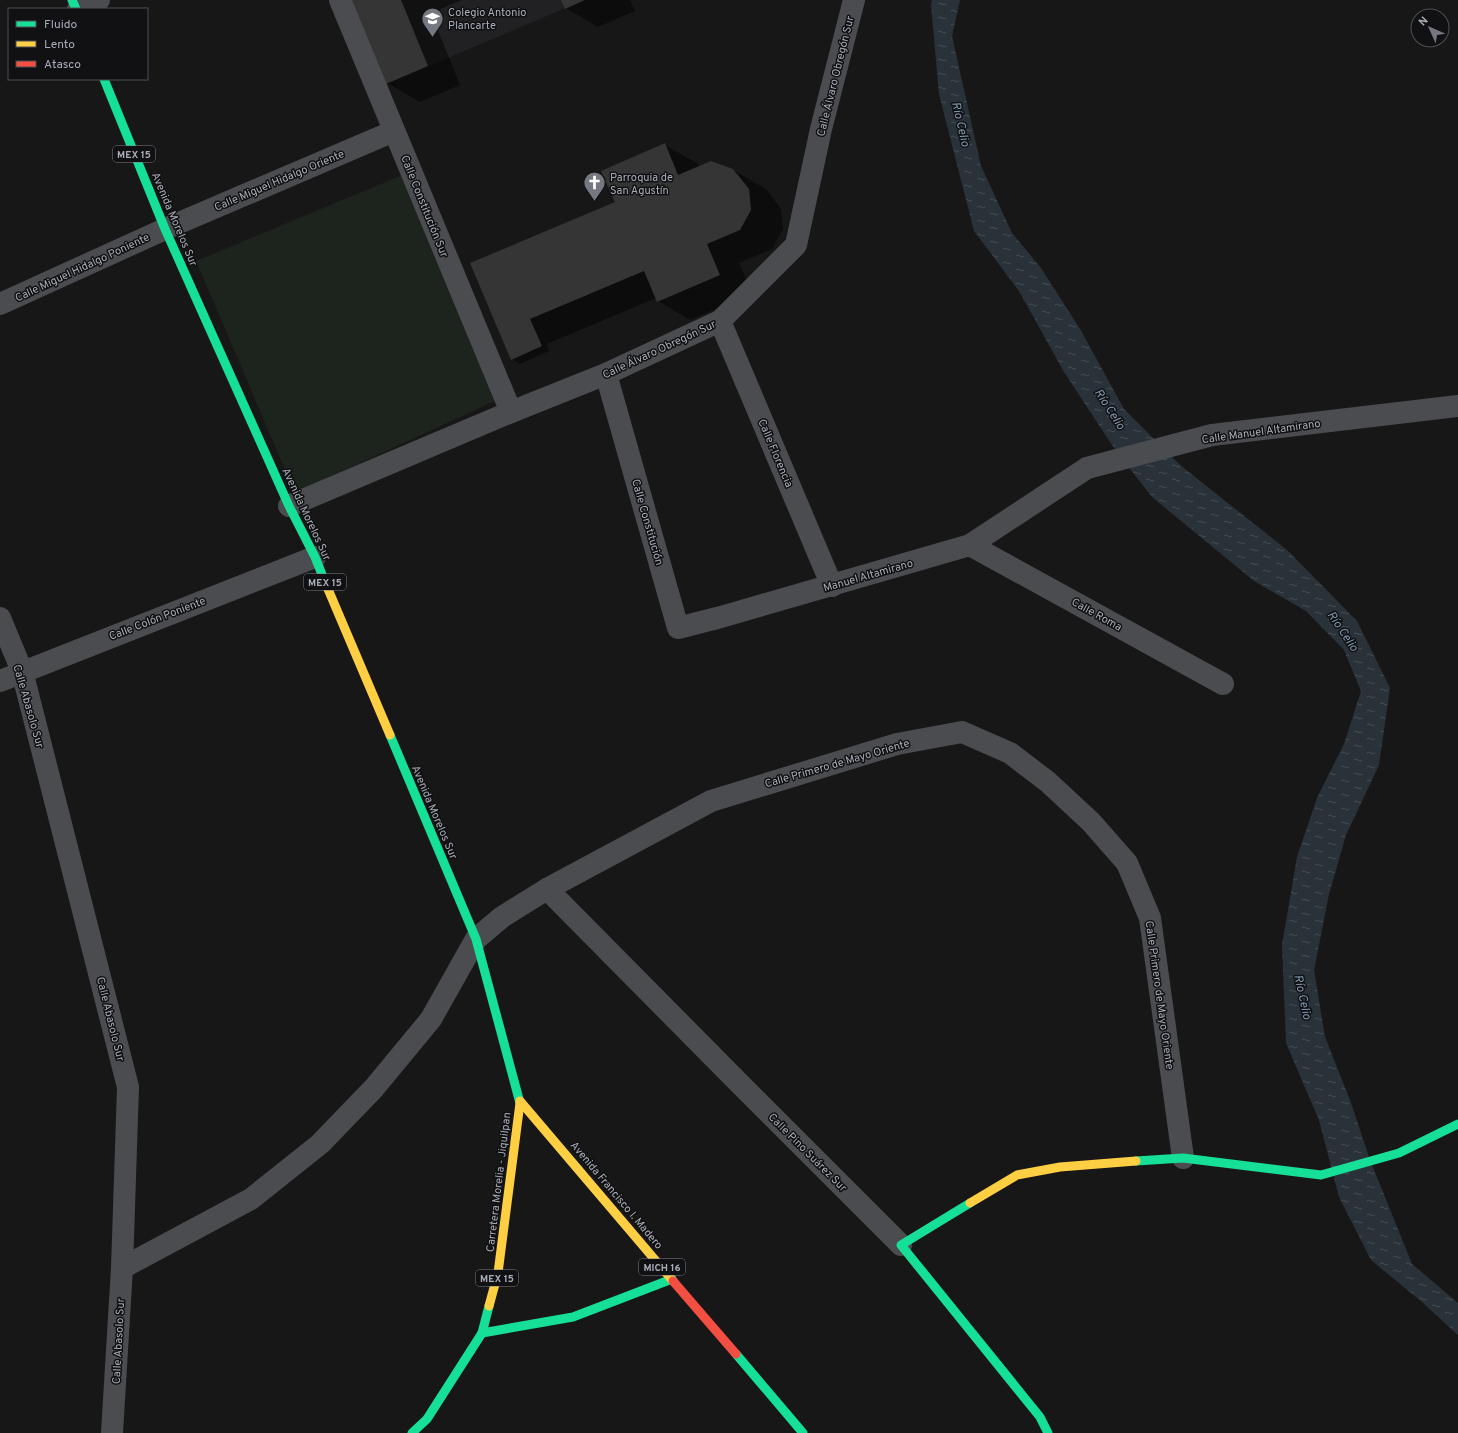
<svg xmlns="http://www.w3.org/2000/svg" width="1458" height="1433" font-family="Overpass,sans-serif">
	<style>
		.built { fill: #212123 }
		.green { fill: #1d241e }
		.water { fill: url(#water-ripples) }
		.shadow { fill: #0007 }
		.building { fill: #353536 }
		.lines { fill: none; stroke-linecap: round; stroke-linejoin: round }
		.street { stroke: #4b4c50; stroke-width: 22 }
		.fast { stroke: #16e098; stroke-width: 9 }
		.slow { stroke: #ffcf43; stroke-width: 9 }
		.jam { stroke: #f24e42; stroke-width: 9 }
		.labels { text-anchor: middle; stroke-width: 3; stroke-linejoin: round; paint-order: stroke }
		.shield { fill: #111113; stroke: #7b7e86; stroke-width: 1 }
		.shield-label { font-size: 10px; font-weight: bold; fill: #a8adb8 }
		.poi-label { font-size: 11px; fill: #a8adb8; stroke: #111113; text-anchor: start }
		.street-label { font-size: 11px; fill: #a8adb8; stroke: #111113 }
		.water-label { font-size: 12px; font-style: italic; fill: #7f9bb3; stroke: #111113 }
	</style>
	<defs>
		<pattern id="water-ripples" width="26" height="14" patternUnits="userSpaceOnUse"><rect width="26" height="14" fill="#2a3239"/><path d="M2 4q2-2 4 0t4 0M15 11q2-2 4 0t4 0" fill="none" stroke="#464d54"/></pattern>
	</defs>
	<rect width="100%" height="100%" fill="#171717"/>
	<path class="built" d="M 351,0 L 585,0 L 386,84 Z"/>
	<path class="green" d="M 412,171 L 512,393 L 295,493 L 196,261 Z"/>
	<path class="water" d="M 932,0 L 960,0 L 952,36 L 981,166 L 1012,233 L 1041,268 L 1080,329 L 1124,409 L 1180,465 L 1287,550 L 1357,621 L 1390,688 L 1379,765 L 1346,835 L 1329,894 L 1314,970 L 1325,1037 L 1350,1100 L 1370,1160 L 1412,1264 L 1458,1303 L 1458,1335 L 1422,1302 L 1371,1260 L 1339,1197 L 1319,1120 L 1286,1043 L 1282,945 L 1297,857 L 1317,798 L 1344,744 L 1361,691 L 1344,650 L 1306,611 L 1254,581 L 1152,497 L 1116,451 L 1064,372 L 1019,291 L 974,231 L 939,94 L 931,5 Z"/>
	<g class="shadow">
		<path d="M 352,0 L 462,0 L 431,13 L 460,85 L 420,102 L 387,83 Z"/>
		<path d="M 562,0 L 630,0 L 635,11 L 598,27 L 566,8 Z"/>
		<path d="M 665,145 L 697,163 L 699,167 L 733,170 L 766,189 L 781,209 L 783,229 L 772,249 L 739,263 L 752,293 L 690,320 L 658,301 L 656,298 L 547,344 L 549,351 L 520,364 L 512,359 L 471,263 L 616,203 Z"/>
	</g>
	<g class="building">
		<path d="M 351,0 L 401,0 L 428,66 L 386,84 Z"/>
		<path d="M 561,0 L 585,0 L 565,9 Z"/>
		<path d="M 665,143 L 678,175 L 711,161 L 733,169 L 749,189 L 751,210 L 740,230 L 707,244 L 720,275 L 657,302 L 644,271 L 530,319 L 542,346 L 511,360 L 470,263 L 615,202 L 601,171 Z"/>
	</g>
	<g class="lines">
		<g class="street">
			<path d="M 340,0 L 511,412"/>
			<path d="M 78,9 L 99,0"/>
			<path d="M 0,304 L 165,229 L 394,131"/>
			<path d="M 720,321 L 832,586"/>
			<path d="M 606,374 L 678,628 L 721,617 L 970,545 L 1087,468 L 1212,435 L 1458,406"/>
			<path d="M 289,506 L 511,412 L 606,374 L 720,321 L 796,245 L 821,129 L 854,0"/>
			<path d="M 970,545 L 1223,684"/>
			<path d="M 0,618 L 22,671 L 128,1087 L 122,1268 L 112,1433"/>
			<path d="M 0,681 L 315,557"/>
			<path d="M 547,889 L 740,1084 L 901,1245"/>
			<path d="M 122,1268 L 251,1199 L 320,1144 L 374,1088 L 431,1019 L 476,939 L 502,917 L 547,889 L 711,801 L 897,744 L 962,732 L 1010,753 L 1048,782 L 1091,822 L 1127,863 L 1150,918 L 1183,1158"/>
		</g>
		<g class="fast">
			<path d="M 72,0 L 76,9"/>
			<path d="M 104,79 L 165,229 L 289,506 L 315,557 L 325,582"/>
			<path d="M 390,735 L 476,939 L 520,1103"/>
			<path d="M 1136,1161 L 1183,1158 L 1321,1175 L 1399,1153 L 1458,1124"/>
			<path d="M 970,1203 L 901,1245 L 1040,1417 L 1048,1433"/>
			<path d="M 482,1333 L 573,1317 L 672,1279"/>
			<path d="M 736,1354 L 803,1433"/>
			<path d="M 412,1433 L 427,1419 L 482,1333 L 489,1306"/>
		</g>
		<g class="slow">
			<path d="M 325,582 L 390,735"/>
			<path d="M 520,1101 L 673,1281"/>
			<path d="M 970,1203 L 1017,1175 L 1060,1167 L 1136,1161"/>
			<path d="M 489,1306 L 498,1273 L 520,1103"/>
		</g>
		<path class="jam" d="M 673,1281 L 736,1354"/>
	</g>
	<defs>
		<symbol id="school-pin" viewBox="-11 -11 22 30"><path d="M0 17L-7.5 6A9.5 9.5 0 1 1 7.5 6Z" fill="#757880" stroke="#111113"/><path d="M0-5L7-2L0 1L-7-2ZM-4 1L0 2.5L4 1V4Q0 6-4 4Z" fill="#fff"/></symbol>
		<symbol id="church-pin" viewBox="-11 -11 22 30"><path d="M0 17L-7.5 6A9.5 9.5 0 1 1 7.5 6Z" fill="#757880" stroke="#111113"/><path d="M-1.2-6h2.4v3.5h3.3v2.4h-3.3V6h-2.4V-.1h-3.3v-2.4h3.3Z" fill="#fff"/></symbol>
	</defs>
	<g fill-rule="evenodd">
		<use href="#school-pin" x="420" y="6" width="25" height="34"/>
		<use href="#church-pin" x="582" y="170" width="25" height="34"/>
	</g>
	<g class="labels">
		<g class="shield">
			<rect x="113" y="146" width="42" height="16" rx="3"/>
			<rect x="304" y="574" width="42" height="16" rx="3"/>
			<rect x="639" y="1259" width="46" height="16" rx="3"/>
			<rect x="476" y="1270" width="42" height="16" rx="3"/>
		</g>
		<g class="shield-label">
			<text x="134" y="158">MEX 15</text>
			<text x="325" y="586">MEX 15</text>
			<text x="662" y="1271">MICH 16</text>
			<text x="497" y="1282">MEX 15</text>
		</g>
		<g class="poi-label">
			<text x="448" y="16">Colegio Antonio<tspan x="448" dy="13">Plancarte</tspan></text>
			<text x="610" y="181">Parroquia de<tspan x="610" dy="13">San Agustín</tspan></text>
		</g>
		<g class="street-label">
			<text transform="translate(835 76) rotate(-76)" y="4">Calle Álvaro Obregón Sur</text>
			<text transform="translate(279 180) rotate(-23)" y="4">Calle Miguel Hidalgo Oriente</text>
			<text transform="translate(425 206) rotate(68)" y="4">Calle Constitución Sur</text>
			<text transform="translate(175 219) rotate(67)" y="4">Avenida Morelos Sur</text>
			<text transform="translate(82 267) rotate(-25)" y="4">Calle Miguel Hidalgo Poniente</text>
			<text transform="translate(659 349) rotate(-25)" y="4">Calle Álvaro Obregón Sur</text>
			<text transform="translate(1261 431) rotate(-8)" y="4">Calle Manuel Altamirano</text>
			<text transform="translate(776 453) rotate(67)" y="4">Calle Florencia</text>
			<text transform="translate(307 514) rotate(65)" y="4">Avenida Morelos Sur</text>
			<text transform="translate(648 522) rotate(74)" y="4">Calle Constitución</text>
			<text transform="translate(868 575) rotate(-16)" y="4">Manuel Altamirano</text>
			<text transform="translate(1097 614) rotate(29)" y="4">Calle Roma</text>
			<text transform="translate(157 618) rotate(-21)" y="4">Calle Colón Poniente</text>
			<text transform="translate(29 706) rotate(74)" y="4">Calle Abasolo Sur</text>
			<text transform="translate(837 763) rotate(-16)" y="4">Calle Primero de Mayo Oriente</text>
			<text transform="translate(435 812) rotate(67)" y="4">Avenida Morelos Sur</text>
			<text transform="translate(1160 995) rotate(82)" y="4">Calle Primero de Mayo Oriente</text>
			<text transform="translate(111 1019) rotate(76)" y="4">Calle Abasolo Sur</text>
			<text transform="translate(808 1152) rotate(45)" y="4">Calle Pino Suárez Sur</text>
			<text transform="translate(498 1182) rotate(-83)" y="4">Carretera Morelia - Jiquilpan</text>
			<text transform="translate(617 1195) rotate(50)" y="4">Avenida Francisco I. Madero</text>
			<text transform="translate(118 1341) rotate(-87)" y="4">Calle Abasolo Sur</text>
		</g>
		<g class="water-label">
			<text transform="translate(961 124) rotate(77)" y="4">Río Celio</text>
			<text transform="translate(1110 409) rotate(57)" y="4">Río Celio</text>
			<text transform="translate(1343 631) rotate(56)" y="4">Río Celio</text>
			<text transform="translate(1303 997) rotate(78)" y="4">Río Celio</text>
		</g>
	</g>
	<rect x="8" y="8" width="140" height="72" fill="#111113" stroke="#4d4f55"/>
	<rect x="16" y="21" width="20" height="6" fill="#16e098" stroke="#4d4f55"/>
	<text x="44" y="28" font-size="12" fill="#a8adb8">Fluido</text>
	<rect x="16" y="41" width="20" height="6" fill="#ffcf43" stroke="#4d4f55"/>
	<text x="44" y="48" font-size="12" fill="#a8adb8">Lento</text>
	<rect x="16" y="61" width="20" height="6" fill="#f24e42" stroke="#4d4f55"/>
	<text x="44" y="68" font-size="12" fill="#a8adb8">Atasco</text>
	<g transform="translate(1430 28) rotate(315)"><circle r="19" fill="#111113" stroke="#4d4f55"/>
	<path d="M0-3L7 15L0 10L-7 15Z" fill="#757880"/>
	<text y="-6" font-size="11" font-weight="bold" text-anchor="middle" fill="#a8adb8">N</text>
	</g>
</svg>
